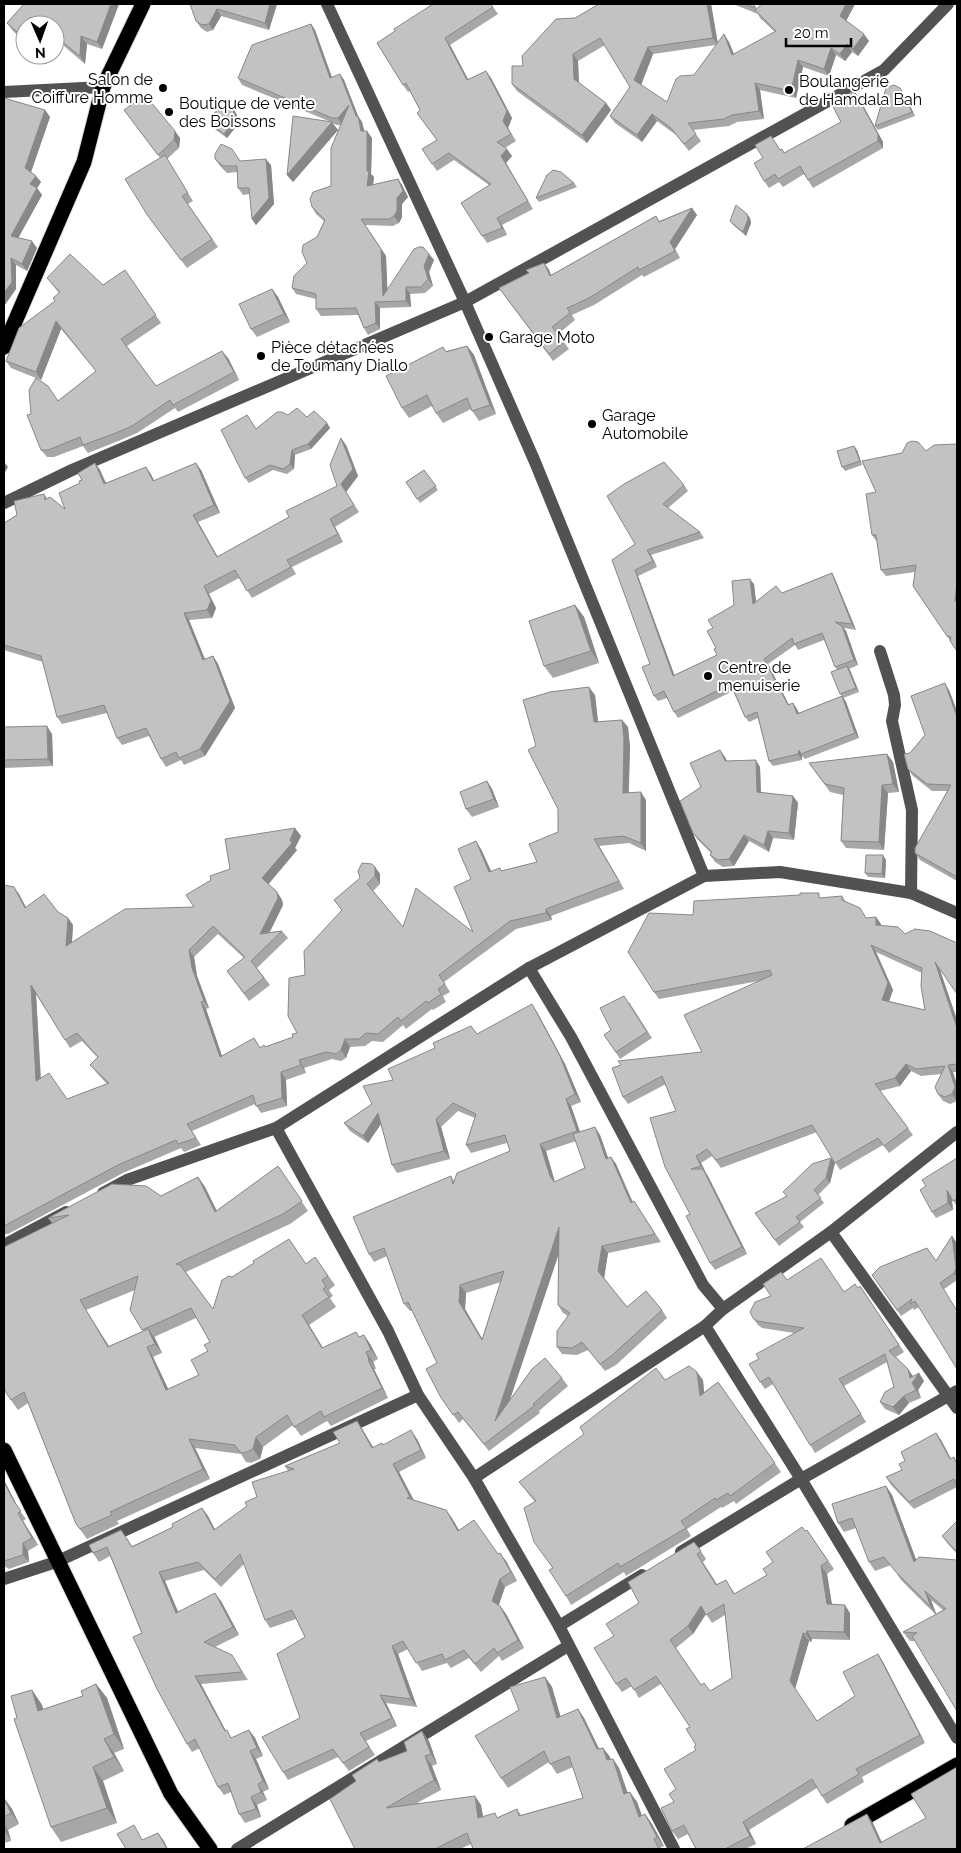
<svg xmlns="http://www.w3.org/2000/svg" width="961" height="1853" font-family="Raleway,sans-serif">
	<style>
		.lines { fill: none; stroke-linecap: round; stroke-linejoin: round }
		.highway-casing { stroke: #dbdbdb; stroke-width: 17 }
		.minor { stroke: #525252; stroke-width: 12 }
		.highway { stroke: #000; stroke-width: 15 }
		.wall { fill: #a7a7a7; fill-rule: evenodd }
		.shaded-wall { fill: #888 }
		.building { fill: #c2c2c2; stroke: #888; fill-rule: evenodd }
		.poi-dot { fill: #000; stroke: #fff; stroke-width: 2 }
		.labels { text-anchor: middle; stroke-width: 4; stroke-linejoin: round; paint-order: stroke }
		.poi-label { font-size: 16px; fill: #000; stroke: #fff; text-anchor: start }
	</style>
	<rect width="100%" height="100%" fill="#fff"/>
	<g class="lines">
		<defs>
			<g id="highway">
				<path d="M 4,347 L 84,162 L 103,87 L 143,4"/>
				<path d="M 4,1450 L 171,1794 L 210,1849"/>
				<path d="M 852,1825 L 957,1765"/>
			</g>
		</defs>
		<use href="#highway" class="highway-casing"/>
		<g class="minor">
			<path d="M 327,4 L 465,302 L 535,462 L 704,876 L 780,872 L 911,893 L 957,913"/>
			<path d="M 4,92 L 103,87"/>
			<path d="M 4,503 L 72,470 L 465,302 L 884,70 L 948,4"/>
			<path d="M 880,651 L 894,695 L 895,705 L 892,721 L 912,810 L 911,893"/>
			<path d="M 529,968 L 571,1037 L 703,1285 L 723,1309"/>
			<path d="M 276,1128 L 388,1331 L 418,1395 L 474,1478 L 559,1626 L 674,1849"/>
			<path d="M 103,1193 L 127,1180 L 276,1128 L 529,968 L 704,876"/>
			<path d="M 831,1232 L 957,1408"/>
			<path d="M 4,1245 L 66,1212"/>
			<path d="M 705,1326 L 801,1479 L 957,1738"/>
			<path d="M 474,1478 L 705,1326 L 723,1309 L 831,1232 L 957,1132"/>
			<path d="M 681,1552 L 801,1479 L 957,1391"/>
			<path d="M 4,1579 L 56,1562 L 418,1395"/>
			<path d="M 559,1626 L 642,1575"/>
			<path d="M 237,1849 L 568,1646"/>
		</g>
		<use href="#highway" class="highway"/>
	</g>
	<g class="wall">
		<path d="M 24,4 L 119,4 L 102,49 L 87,44 L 85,64 L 57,40 L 55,44 L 55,25 L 25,25 L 25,43 L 24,41 L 13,31 L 7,23 Z"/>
		<path d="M 190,4 L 277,4 L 269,30 L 221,16 L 213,30 L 207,32 L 201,28 L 196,21 Z"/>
		<path d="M 491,4 L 498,14 L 450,45 L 468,79 L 491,78 L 512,118 L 508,128 L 516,141 L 505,148 L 512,156 L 506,163 L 533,209 L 502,225 L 507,235 L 487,243 L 461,203 L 489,185 L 454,160 L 437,171 L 422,149 L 437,140 L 417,113 L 420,110 L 410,91 L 408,92 L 403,85 L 377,43 Z"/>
		<path d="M 711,4 L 718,44 L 729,42 L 734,54 L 775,32 L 760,18 L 758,14 L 733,4 L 754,4 L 757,9 L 762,4 L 855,4 L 846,21 L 869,41 L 858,56 L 852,52 L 845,61 L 836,55 L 829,76 L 803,67 L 796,98 L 760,90 L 764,119 L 737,122 L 729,126 L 693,130 L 701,141 L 689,151 L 676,135 L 657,121 L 642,142 L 615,123 L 610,116 L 630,87 L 605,45 L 578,61 L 579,83 L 606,103 L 611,110 L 587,143 L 517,91 L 512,84 L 523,66 L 575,18 ZM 716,45 L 694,75 L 667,102 L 641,85 L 653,54 Z"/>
		<path d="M 311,24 L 315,30 L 332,77 L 340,74 L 344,80 L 358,116 L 362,122 L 364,131 L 372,138 L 371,174 L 374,177 L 373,185 L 398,179 L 402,185 L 408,197 L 402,204 L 402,217 L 399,223 L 393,226 L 365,225 L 386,256 L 387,290 L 429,254 L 434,260 L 429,272 L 433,286 L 425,293 L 410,294 L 411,307 L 380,308 L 380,329 L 368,335 L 364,328 L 358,315 L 321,316 L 316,309 L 316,299 L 296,294 L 292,288 L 307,263 L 324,221 L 316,214 L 312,207 L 331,186 L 341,125 L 337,125 L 332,123 L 338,130 L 293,182 L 287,175 L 331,122 L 242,85 L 238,78 Z"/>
		<path d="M 854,91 L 859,98 L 883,142 L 883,148 L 813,188 L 804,174 L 783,187 L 779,182 L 769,188 L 764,181 L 763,158 L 776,143 L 780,150 L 784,153 L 841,122 Z"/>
		<path d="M 903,92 L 915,116 L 878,130 L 875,126 Z"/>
		<path d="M 4,98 L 45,110 L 50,117 L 31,172 L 41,182 L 37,188 L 42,195 L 18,238 L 37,248 L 27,271 L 16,265 L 16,289 L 4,306 Z"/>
		<path d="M 124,110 L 180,138 L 179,148 L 167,159 L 193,201 L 188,204 L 218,247 L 187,268 L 154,224 L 160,158 Z"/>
		<path d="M 234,110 L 237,115 L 235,128 L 227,138 L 216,130 L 213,126 Z"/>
		<path d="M 215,159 L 240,161 L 271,165 L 274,204 L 256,225 L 252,219 L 250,194 L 243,195 L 238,188 L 237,172 L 227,173 L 220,166 Z"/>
		<path d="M 574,183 L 577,187 L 539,202 L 536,198 Z"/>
		<path d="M 692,208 L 697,215 L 675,249 L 680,258 L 644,277 L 642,275 L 594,305 L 572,315 L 575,320 L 558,334 L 569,349 L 553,361 L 499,288 L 528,273 L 544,263 L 549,270 L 551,275 L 656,216 L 659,221 Z"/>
		<path d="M 750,218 L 751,223 L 746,236 L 733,225 L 730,221 Z"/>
		<path d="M 125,270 L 161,323 L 127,346 L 156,386 L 228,358 L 239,380 L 178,412 L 175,408 L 137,433 L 121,440 L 88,453 L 83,446 L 54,457 L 47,457 L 41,450 L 58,401 L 96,371 L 61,329 L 41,380 L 11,368 L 6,361 L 55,301 L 59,293 L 47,278 L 103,285 Z"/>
		<path d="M 272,289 L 278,297 L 290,322 L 257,337 L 251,329 Z"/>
		<path d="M 467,346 L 474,355 L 496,414 L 479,421 L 471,409 L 443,423 L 436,413 L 432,406 L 409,418 L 402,408 L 446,351 Z"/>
		<path d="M 247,415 L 256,429 L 288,415 L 307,417 L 327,423 L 330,428 L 311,449 L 295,455 L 294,469 L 287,474 L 273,470 L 249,483 L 245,478 Z"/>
		<path d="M 346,445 L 358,476 L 346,492 L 359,512 L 335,527 L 343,542 L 292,567 L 296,574 L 252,598 L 239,578 L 209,594 L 216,608 L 212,618 L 189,620 L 205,659 L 213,656 L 218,664 L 235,708 L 205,756 L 184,765 L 181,760 L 166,767 L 161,759 L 149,736 L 122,745 L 117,738 L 107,713 L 62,724 L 57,717 L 43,662 L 4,650 L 4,523 L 17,515 L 44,494 L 48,499 L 65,509 L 82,480 L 95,463 L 100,470 L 106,483 L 146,467 L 154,481 L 201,470 L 220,513 L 198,522 L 218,557 L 289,517 L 337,486 Z"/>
		<path d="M 854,446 L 857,450 L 862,465 L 845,471 L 842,467 Z"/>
		<path d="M 902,453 L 957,651 L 913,586 L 915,572 L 886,576 L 881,570 L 877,542 L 872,535 L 876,492 Z"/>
		<path d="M 424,470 L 438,490 L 420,503 L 406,482 Z"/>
		<path d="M 624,484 L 684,485 L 688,491 L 668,508 L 700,532 L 704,538 L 651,555 L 657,567 L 638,576 L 674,675 L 717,655 L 713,628 L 754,584 L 756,602 L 782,593 L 832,573 L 835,579 L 856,630 L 844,628 L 846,631 L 858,665 L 849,669 L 859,692 L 843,698 L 846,702 L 859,738 L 805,759 L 802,756 L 802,760 L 773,766 L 769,761 L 758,718 L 749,722 L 745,717 L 733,691 L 678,718 L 674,712 L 667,698 L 658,701 L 654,696 L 650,664 L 612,560 L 635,544 ZM 824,640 L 837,670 L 840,694 L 842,696 L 799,713 L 797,709 L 793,703 L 789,705 L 768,664 L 795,645 L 798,650 Z"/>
		<path d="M 575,605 L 584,617 L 599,663 L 553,678 L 544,666 Z"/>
		<path d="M 949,690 L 957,711 L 957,881 L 920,860 L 915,853 L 947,791 L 932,791 L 913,776 L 908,769 L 910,753 L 925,735 Z"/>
		<path d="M 595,695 L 598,722 L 622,720 L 628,727 L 630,747 L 629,793 L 646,800 L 646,851 L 629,843 L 599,846 L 624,889 L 551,916 L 552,920 L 516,929 L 444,982 L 450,992 L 443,996 L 446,1002 L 433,1010 L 432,1009 L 406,1029 L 403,1025 L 383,1042 L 372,1041 L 365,1046 L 350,1047 L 346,1058 L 341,1061 L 332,1059 L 304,1068 L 306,1073 L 286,1080 L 287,1106 L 261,1113 L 255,1104 L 192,1131 L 201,1145 L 184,1152 L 181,1148 L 123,1173 L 8,1234 L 4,1234 L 4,885 L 19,894 L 26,907 L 58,912 L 68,918 L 73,925 L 72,942 L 194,907 L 230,869 L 301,836 L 295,848 L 297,850 L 268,884 L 277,892 L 282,900 L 283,905 L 270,932 L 282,931 L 288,938 L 257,968 L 270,985 L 249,1001 L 227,971 L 244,958 L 218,934 L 194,957 L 197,976 L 209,1008 L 206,1009 L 222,1056 L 261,1047 L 265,1047 L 293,1037 L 297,1033 L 305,975 L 342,911 L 334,900 L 375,867 L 380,874 L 380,884 L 373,891 L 403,927 L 473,932 L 471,879 L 481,849 L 491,871 L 502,871 L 537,862 L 558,832 L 558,809 L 536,746 ZM 36,994 L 70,1048 L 82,1041 L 98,1058 L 90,1065 L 96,1072 L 107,1084 L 67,1099 L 41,1078 Z"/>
		<path d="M 4,727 L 52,734 L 53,766 L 4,768 Z"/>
		<path d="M 887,754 L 893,762 L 899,792 L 888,793 L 884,850 L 846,848 L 841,841 L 843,795 L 830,792 L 809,763 Z"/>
		<path d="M 725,757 L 727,761 L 760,767 L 761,793 L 793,796 L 798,803 L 794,840 L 773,838 L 769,852 L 749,841 L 734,866 L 723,867 L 715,862 L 710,855 L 711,853 L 698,840 L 693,833 L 701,787 Z"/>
		<path d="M 487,781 L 492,789 L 499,807 L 472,817 L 466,809 Z"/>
		<path d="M 886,860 L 885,878 L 868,877 L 865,873 Z"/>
		<path d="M 842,896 L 846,902 L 867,918 L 876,917 L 881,925 L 940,970 L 957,1020 L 957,1072 L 953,1072 L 957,1101 L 950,1104 L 943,1101 L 938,1094 L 941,1074 L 921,1076 L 911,1071 L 900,1086 L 880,1091 L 913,1135 L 889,1153 L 883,1145 L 840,1170 L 817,1132 L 721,1168 L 712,1156 L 701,1163 L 747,1254 L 715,1270 L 710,1263 L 690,1214 L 676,1111 L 666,1084 L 628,1104 L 623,1097 L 702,1052 L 759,981 L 659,999 L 654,992 L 693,915 L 822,898 ZM 876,952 L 922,973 L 925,1010 L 889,1001 L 893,990 Z"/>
		<path d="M 629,1002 L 652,1038 L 620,1059 L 604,1035 L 611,1030 Z"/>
		<path d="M 537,1012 L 565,1064 L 581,1102 L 571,1106 L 580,1132 L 600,1135 L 608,1158 L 611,1157 L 616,1164 L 633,1202 L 634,1201 L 661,1242 L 608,1253 L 604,1278 L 627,1307 L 662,1310 L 667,1318 L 616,1365 L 605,1371 L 588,1350 L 577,1355 L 562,1354 L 557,1347 L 568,1316 L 563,1313 L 558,1305 L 559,1253 L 510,1400 L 562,1378 L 568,1386 L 539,1411 L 540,1413 L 489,1451 L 463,1419 L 459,1423 L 440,1396 L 437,1363 L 412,1311 L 410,1311 L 404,1304 L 387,1256 L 374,1262 L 369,1254 L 451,1176 L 454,1181 L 510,1151 L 507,1143 L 471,1153 L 466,1145 L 475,1118 L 458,1111 L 441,1127 L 450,1159 L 397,1173 L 392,1165 L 381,1124 L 368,1143 L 350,1131 L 344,1123 L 372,1104 L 393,1080 L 477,1034 ZM 576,1141 L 585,1168 L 555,1182 L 546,1151 ZM 501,1282 L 482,1339 L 465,1309 L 466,1293 Z"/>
		<path d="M 957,1158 L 957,1207 L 952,1198 L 953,1210 L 936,1218 L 932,1212 L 926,1186 Z"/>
		<path d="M 835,1163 L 830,1183 L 818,1195 L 824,1203 L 800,1222 L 804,1227 L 779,1246 L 755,1213 L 787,1196 L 783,1192 Z"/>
		<path d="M 278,1166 L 308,1211 L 290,1224 L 186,1272 L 213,1309 L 232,1277 L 306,1264 L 315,1257 L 335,1285 L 329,1290 L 333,1296 L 330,1298 L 336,1307 L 309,1325 L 323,1348 L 356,1332 L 359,1337 L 364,1335 L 370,1344 L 378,1359 L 373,1362 L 376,1369 L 374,1369 L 388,1398 L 331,1426 L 327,1421 L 301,1436 L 293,1425 L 263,1447 L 260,1459 L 251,1463 L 246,1462 L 241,1454 L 195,1448 L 210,1479 L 117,1521 L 119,1524 L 87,1539 L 76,1524 L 28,1403 L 18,1410 L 11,1400 L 52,1223 L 48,1218 L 161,1196 L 198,1177 L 205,1187 L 216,1211 ZM 135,1290 L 130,1310 L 143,1331 L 109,1346 L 86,1310 ZM 196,1318 L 210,1342 L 199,1375 L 168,1389 L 153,1357 L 162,1353 L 154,1337 Z"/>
		<path d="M 952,1236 L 956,1242 L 957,1249 L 957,1280 L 919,1307 L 914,1310 L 913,1308 L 901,1316 L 872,1275 L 936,1261 Z"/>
		<path d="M 787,1280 L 844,1292 L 858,1288 L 860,1286 L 904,1352 L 896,1357 L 913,1377 L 919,1373 L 924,1381 L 918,1390 L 921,1398 L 909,1403 L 899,1415 L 885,1409 L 880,1402 L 894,1387 L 887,1362 L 844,1386 L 866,1422 L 815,1453 L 773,1384 L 765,1389 L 760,1382 L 759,1359 L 794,1333 L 762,1328 L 758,1325 L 753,1318 L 771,1296 Z"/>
		<path d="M 665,1380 L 703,1380 L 704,1392 L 718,1382 L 781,1472 L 736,1504 L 734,1501 L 722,1508 L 721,1507 L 687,1529 L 691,1536 L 626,1576 L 624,1572 L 571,1605 L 566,1596 L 552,1568 L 535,1502 L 519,1482 Z"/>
		<path d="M 357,1421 L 373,1447 L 417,1439 L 426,1458 L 399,1472 L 414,1500 L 446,1510 L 459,1530 L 498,1554 L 506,1561 L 517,1581 L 505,1587 L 499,1605 L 506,1614 L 524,1648 L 502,1661 L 499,1656 L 481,1672 L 469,1658 L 451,1668 L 447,1663 L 422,1671 L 408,1649 L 398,1654 L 417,1707 L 386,1703 L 397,1726 L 366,1741 L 375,1755 L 349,1771 L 338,1757 L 288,1780 L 283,1772 L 300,1718 L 305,1637 L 296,1619 L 270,1628 L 265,1620 L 244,1564 L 221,1587 L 204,1570 L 165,1581 L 178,1612 L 221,1601 L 239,1635 L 215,1647 L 237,1663 L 248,1680 L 201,1684 L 226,1731 L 232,1738 L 249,1730 L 255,1738 L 263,1756 L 256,1759 L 269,1789 L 263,1792 L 267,1800 L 257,1805 L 261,1817 L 245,1823 L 239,1814 L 231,1792 L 224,1795 L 218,1787 L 200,1748 L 192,1752 L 187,1744 L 110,1556 L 99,1562 L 93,1553 L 89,1545 L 127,1538 L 132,1546 L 173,1527 L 202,1508 L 208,1516 L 215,1530 L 247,1506 L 288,1471 L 285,1466 L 340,1443 Z"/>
		<path d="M 936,1433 L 941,1440 L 951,1459 L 954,1457 L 957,1462 L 957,1487 L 914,1509 L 891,1485 L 886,1477 L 902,1470 L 905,1461 Z"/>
		<path d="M 4,1480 L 18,1508 L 26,1519 L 23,1521 L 38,1545 L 28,1551 L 29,1562 L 9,1569 L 4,1566 Z"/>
		<path d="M 886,1486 L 892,1495 L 916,1560 L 957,1560 L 957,1711 L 915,1641 L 910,1641 L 903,1632 L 936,1615 L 901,1580 L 891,1565 L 875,1571 L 869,1562 L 856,1528 L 844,1532 L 838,1523 ZM 931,1600 L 943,1610 L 936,1614 Z"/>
		<path d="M 957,1521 L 957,1554 L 948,1544 L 942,1536 Z"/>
		<path d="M 807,1530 L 834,1569 L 827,1574 L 832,1604 L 850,1613 L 850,1640 L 812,1639 L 811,1642 L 809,1641 L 795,1689 L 817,1721 L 855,1696 L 878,1654 L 883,1662 L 925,1743 L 862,1777 L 864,1782 L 827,1804 L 817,1788 L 749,1830 L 756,1844 L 745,1849 L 696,1849 L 688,1834 L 678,1839 L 672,1831 L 674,1802 L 676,1789 L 696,1750 L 696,1745 L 690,1727 L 661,1684 L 639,1698 L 632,1686 L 622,1692 L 616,1684 L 614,1636 L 639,1603 L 701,1551 L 706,1559 L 703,1562 L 717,1584 L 731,1588 L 735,1594 L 767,1575 L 773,1562 ZM 706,1614 L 712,1623 L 725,1615 L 732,1678 L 710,1691 L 704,1683 L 701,1685 L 676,1648 L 693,1634 Z"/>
		<path d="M 545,1677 L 552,1687 L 560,1717 L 578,1709 L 584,1718 L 599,1749 L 603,1748 L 610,1757 L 610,1759 L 613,1759 L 619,1768 L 628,1793 L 637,1802 L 642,1816 L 645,1814 L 652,1824 L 664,1846 L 660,1848 L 471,1844 L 460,1849 L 355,1849 L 356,1781 L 379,1762 L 407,1751 L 429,1741 L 437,1764 L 432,1766 L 441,1790 L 417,1803 L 481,1805 L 483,1817 L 498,1817 L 517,1809 L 521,1815 L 583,1798 L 573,1767 L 557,1774 L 549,1762 L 508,1788 L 501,1778 L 519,1710 Z"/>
		<path d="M 96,1684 L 107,1698 L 124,1749 L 114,1753 L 124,1771 L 103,1781 L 117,1823 L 61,1842 L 51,1827 L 17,1718 L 32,1690 L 42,1705 L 43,1710 L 83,1696 Z"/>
		<path d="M 4,1798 L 12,1809 L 19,1824 L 8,1830 L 11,1841 L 4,1843 Z"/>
	</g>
	<g class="shaded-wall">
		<path d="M 111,4 L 119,4 L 102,49 L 97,42 Z"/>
		<path d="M 270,4 L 277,4 L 269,30 L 265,23 Z"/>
		<path d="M 707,4 L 711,4 L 718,45 L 713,38 Z"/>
		<path d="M 846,4 L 855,4 L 845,23 L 840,16 Z"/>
		<path d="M 217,9 L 221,16 L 213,30 L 209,24 Z"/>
		<path d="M 311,24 L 315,30 L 334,84 L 330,78 Z"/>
		<path d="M 724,34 L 729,42 L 737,62 L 732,55 Z"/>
		<path d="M 864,34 L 869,41 L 858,56 L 853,49 Z"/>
		<path d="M 81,36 L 87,44 L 85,64 L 80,56 Z"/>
		<path d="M 445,38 L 450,45 L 472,87 L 467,80 Z"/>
		<path d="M 847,44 L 852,52 L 845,61 L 840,54 Z"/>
		<path d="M 648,47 L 653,54 L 640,88 L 634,80 Z"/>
		<path d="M 831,48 L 836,55 L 829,76 L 824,69 Z"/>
		<path d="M 573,54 L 578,61 L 579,87 L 574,79 Z"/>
		<path d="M 42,55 L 47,55 L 45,59 Z"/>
		<path d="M 798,60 L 803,67 L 796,98 L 791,91 Z"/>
		<path d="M 486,71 L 491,78 L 512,118 L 508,128 L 516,141 L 503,121 Z"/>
		<path d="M 340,74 L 344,80 L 358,116 L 362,122 L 366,138 L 361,131 Z"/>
		<path d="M 755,83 L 760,90 L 764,119 L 759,111 Z"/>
		<path d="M 900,88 L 903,92 L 915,116 L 912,112 Z"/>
		<path d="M 854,91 L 859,98 L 883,142 L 883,148 L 878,141 Z"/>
		<path d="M 606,103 L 611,110 L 587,143 L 582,135 Z"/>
		<path d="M 349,105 L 342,125 L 338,118 Z"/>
		<path d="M 45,110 L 50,117 L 30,175 L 25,168 Z"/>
		<path d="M 234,110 L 237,115 L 235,128 L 227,138 L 224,134 Z"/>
		<path d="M 652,114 L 657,121 L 642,142 L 637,135 Z"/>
		<path d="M 332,122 L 338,130 L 293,182 L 287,175 Z"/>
		<path d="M 175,131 L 180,138 L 179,148 L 174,140 Z"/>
		<path d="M 367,131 L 372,138 L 371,174 L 374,177 L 372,192 L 367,186 Z"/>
		<path d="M 507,149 L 512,156 L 506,163 L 533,209 L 501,156 Z"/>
		<path d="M 266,159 L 271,165 L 274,204 L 256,225 L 252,219 Z"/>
		<path d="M 36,176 L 41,182 L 35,191 L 30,184 Z"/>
		<path d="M 398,179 L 402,185 L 408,197 L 402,204 L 402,217 L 399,223 L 394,216 Z"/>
		<path d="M 37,188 L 42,195 L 16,242 L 11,236 Z"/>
		<path d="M 692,208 L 697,215 L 675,249 L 680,258 L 670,242 Z"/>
		<path d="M 747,214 L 750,218 L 751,223 L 746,236 L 743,232 Z"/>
		<path d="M 497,218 L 502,225 L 507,235 L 502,228 Z"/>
		<path d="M 361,219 L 386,256 L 388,302 L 383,296 Z"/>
		<path d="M 32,241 L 37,248 L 27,271 L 22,264 Z"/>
		<path d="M 429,254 L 434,260 L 429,272 L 433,286 L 428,279 L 424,266 Z"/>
		<path d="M 11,258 L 16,265 L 16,289 L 4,306 L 4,293 Z"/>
		<path d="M 544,263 L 549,270 L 554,283 L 550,276 Z"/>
		<path d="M 406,287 L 410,294 L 411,307 L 406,301 Z"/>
		<path d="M 272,289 L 278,297 L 290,322 L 284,314 Z"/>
		<path d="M 375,302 L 380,308 L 380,329 L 376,323 Z"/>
		<path d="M 56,321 L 61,329 L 41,380 L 36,372 Z"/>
		<path d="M 467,346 L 474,355 L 496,414 L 490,405 Z"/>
		<path d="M 222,351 L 228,358 L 239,380 L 234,372 Z"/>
		<path d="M 327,423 L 330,428 L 311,449 L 308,444 Z"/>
		<path d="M 341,438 L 346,445 L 358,476 L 346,492 L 359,512 L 341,484 Z"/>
		<path d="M 854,446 L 857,450 L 862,465 L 860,461 Z"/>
		<path d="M 292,450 L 295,455 L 294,469 L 290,464 Z"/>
		<path d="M 5,463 L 8,467 L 4,474 L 4,465 Z"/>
		<path d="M 95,463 L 100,470 L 109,491 L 104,484 Z"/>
		<path d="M 196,463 L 201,470 L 220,513 L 214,505 Z"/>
		<path d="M 146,467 L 151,474 L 158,489 L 153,481 Z"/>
		<path d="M 193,515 L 198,522 L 222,565 L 217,557 Z"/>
		<path d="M 330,519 L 335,527 L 343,542 L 338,534 Z"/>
		<path d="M 647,550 L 651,555 L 657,567 L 653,561 Z"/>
		<path d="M 635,570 L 638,576 L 677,682 L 673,676 Z"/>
		<path d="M 832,573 L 835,579 L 856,630 L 852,624 Z"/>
		<path d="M 750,579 L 754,584 L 757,610 L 753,604 Z"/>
		<path d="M 957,581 L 957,605 L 955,601 Z"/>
		<path d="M 204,586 L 209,594 L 216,608 L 212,618 L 207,610 Z"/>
		<path d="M 575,605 L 584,617 L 599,663 L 591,651 Z"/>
		<path d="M 184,613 L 189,620 L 208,667 L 203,660 Z"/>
		<path d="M 842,626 L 846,631 L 858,665 L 854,660 Z"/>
		<path d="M 213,656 L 218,664 L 235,708 L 205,756 L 200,749 Z"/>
		<path d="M 764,659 L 768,664 L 792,711 L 788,705 Z"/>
		<path d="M 847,666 L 850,670 L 859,692 L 856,688 Z"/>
		<path d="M 945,683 L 949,690 L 957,711 L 957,717 Z"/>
		<path d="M 589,687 L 595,695 L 599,730 L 594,722 Z"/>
		<path d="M 842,696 L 846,702 L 859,738 L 855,733 Z"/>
		<path d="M 793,703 L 797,709 L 801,719 L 797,714 Z"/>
		<path d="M 622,720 L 628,727 L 630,747 L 628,800 L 623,793 Z"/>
		<path d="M 47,726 L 52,734 L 53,766 L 48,759 Z"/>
		<path d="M 720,750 L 725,757 L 730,768 L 725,761 Z"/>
		<path d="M 799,750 L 802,756 L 802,760 L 798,754 Z"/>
		<path d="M 887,754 L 893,762 L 899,792 L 893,784 Z"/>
		<path d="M 756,760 L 760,767 L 761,799 L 757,792 Z"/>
		<path d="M 487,781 L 492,789 L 499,807 L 494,799 Z"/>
		<path d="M 882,785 L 888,793 L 884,850 L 879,842 Z"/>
		<path d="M 641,792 L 646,800 L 646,851 L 641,843 Z"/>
		<path d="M 793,796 L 798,803 L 794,840 L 789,833 Z"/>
		<path d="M 295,828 L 301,836 L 295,848 L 297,850 L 267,886 L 262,878 L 290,840 Z"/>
		<path d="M 768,831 L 773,838 L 769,852 L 764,845 Z"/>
		<path d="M 744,835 L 749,841 L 734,866 L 729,859 Z"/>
		<path d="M 594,839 L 599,846 L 624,889 L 619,881 Z"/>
		<path d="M 476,841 L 481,849 L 495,880 L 489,872 Z"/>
		<path d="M 883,855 L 886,860 L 885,878 L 882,874 Z"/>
		<path d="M 375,867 L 380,874 L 380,884 L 375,876 Z"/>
		<path d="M 14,887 L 19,894 L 30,916 L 25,908 Z"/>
		<path d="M 277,892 L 282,900 L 283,905 L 265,941 L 260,934 Z"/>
		<path d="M 546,909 L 551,916 L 552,920 L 546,913 Z"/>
		<path d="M 876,917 L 881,924 L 881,932 L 876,925 Z"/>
		<path d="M 68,918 L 73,925 L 71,954 L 66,946 Z"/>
		<path d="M 871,945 L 876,952 L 893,990 L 887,1007 L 882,1000 Z"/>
		<path d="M 189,950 L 194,957 L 197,976 L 209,1008 L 204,1001 L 192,968 Z"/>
		<path d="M 935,962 L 940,970 L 957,1020 L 957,1028 Z"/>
		<path d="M 31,985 L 36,993 L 41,1089 L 36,1081 Z"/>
		<path d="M 201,1002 L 206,1009 L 225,1065 L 220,1057 Z"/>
		<path d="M 532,1004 L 537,1012 L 565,1064 L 581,1102 L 575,1094 Z"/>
		<path d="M 345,1039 L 350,1047 L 346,1058 L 341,1050 Z"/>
		<path d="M 299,1060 L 304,1068 L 306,1073 L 301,1065 Z"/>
		<path d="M 906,1064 L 911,1071 L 900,1086 L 895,1078 Z"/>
		<path d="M 948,1065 L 953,1072 L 957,1084 L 957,1101 L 952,1094 Z"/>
		<path d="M 281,1072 L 286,1080 L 287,1106 L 282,1098 Z"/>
		<path d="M 566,1099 L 571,1106 L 582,1138 L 577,1131 Z"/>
		<path d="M 378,1113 L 383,1121 L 368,1143 L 363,1136 Z"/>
		<path d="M 436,1119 L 441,1127 L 450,1159 L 444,1151 Z"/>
		<path d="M 595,1127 L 600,1135 L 611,1166 L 606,1159 Z"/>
		<path d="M 540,1144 L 546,1151 L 555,1183 L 559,1190 L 550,1176 Z"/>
		<path d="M 696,1156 L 701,1163 L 706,1173 L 701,1166 Z"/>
		<path d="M 611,1157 L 616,1164 L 636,1211 L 631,1203 Z"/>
		<path d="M 831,1158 L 835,1163 L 830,1183 L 826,1178 Z"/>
		<path d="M 703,1169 L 708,1176 L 747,1254 L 742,1247 Z"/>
		<path d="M 198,1177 L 205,1187 L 222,1221 L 215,1212 Z"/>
		<path d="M 947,1190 L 951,1196 L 953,1210 L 948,1203 Z"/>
		<path d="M 559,1227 L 565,1235 L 500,1429 L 495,1421 Z"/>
		<path d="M 952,1236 L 956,1242 L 957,1278 L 954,1273 Z"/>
		<path d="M 602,1246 L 608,1253 L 604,1279 L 598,1271 Z"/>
		<path d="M 460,1285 L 466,1293 L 465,1309 L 487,1347 L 482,1340 L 459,1302 Z"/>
		<path d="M 80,1300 L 86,1310 L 115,1356 L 108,1347 Z"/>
		<path d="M 302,1315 L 309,1325 L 329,1358 L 322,1348 Z"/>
		<path d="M 148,1329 L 155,1338 L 162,1353 L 155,1344 Z"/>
		<path d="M 364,1335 L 370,1344 L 378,1359 L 371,1350 Z"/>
		<path d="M 147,1347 L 153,1357 L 173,1399 L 166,1390 Z"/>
		<path d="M 366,1352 L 373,1362 L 376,1369 L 369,1359 Z"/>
		<path d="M 368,1360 L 374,1369 L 388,1398 L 382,1388 Z"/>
		<path d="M 908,1369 L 913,1376 L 914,1381 L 919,1373 L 924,1381 L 918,1390 L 921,1398 L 916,1390 L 910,1378 Z"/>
		<path d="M 697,1372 L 703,1380 L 705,1404 L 700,1396 Z"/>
		<path d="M 904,1396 L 909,1403 L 899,1415 L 893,1407 Z"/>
		<path d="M 357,1421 L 363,1430 L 378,1456 L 372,1448 Z"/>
		<path d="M 411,1430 L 417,1439 L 426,1458 L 421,1450 Z"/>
		<path d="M 936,1433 L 941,1440 L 955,1467 L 950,1459 Z"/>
		<path d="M 256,1437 L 263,1447 L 260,1459 L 253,1449 Z"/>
		<path d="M 189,1439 L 195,1448 L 210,1479 L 203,1469 Z"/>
		<path d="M 393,1464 L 399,1472 L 416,1505 L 410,1497 Z"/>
		<path d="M 4,1480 L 20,1511 L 15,1503 L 4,1482 Z"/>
		<path d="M 886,1486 L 892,1495 L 920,1570 L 914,1562 Z"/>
		<path d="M 202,1508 L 208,1516 L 220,1539 L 214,1530 Z"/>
		<path d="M 446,1510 L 452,1518 L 464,1539 L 458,1531 Z"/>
		<path d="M 18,1513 L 38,1545 L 32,1538 Z"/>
		<path d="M 23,1543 L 28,1551 L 29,1562 L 23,1555 Z"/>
		<path d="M 500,1553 L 506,1561 L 517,1581 L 511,1572 Z"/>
		<path d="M 821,1566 L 827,1574 L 833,1612 L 827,1604 Z"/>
		<path d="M 159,1572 L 165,1581 L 182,1621 L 176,1613 Z"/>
		<path d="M 500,1579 L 505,1587 L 497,1609 L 492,1601 Z"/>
		<path d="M 925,1591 L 931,1600 L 937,1616 L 931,1607 Z"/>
		<path d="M 215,1593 L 221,1601 L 239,1635 L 233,1627 Z"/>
		<path d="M 845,1605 L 850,1613 L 850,1640 L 844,1632 Z"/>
		<path d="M 500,1606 L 506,1614 L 524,1648 L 518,1640 Z"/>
		<path d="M 701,1606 L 706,1614 L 693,1634 L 688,1626 Z"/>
		<path d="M 807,1631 L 812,1639 L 811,1642 L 806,1634 Z"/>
		<path d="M 803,1633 L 809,1641 L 795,1689 L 790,1681 Z"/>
		<path d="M 392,1646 L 398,1654 L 417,1707 L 411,1699 Z"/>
		<path d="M 878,1654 L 883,1662 L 925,1743 L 920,1735 Z"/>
		<path d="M 195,1676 L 201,1684 L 230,1739 L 225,1731 Z"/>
		<path d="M 545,1677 L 552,1687 L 564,1728 L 557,1718 Z"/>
		<path d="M 96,1684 L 107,1698 L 124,1749 L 114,1734 Z"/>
		<path d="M 32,1690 L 42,1705 L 48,1726 L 38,1711 Z"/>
		<path d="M 380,1695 L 386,1703 L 397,1726 L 392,1718 Z"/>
		<path d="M 578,1709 L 584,1718 L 604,1759 L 597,1749 Z"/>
		<path d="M 249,1730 L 255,1738 L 263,1756 L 257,1748 Z"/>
		<path d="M 422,1731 L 429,1741 L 437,1764 L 431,1754 Z"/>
		<path d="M 104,1739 L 114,1753 L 124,1771 L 114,1757 Z"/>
		<path d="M 603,1748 L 610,1757 L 614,1770 L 607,1760 Z"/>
		<path d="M 250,1751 L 256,1759 L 269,1789 L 263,1781 Z"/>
		<path d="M 425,1756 L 432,1766 L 441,1790 L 434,1780 Z"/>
		<path d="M 613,1759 L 619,1768 L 631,1804 L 624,1794 Z"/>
		<path d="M 93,1767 L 103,1781 L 117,1823 L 107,1808 Z"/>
		<path d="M 258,1784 L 263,1792 L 267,1800 L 261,1792 Z"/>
		<path d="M 630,1792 L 637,1802 L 646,1827 L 639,1817 Z"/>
		<path d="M 475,1796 L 481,1805 L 485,1828 L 478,1818 Z"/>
		<path d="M 251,1797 L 257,1805 L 261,1817 L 256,1809 Z"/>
		<path d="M 4,1798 L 12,1809 L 19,1824 L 11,1813 Z"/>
		<path d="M 645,1814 L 652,1824 L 664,1846 L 657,1837 Z"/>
		<path d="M 867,1814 L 873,1823 L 885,1849 L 880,1843 Z"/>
		<path d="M 743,1822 L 749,1830 L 756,1844 L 750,1836 Z"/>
		<path d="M 4,1824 L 8,1830 L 11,1841 L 4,1830 Z"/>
		<path d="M 158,1833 L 164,1841 L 168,1849 L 167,1849 Z"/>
	</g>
	<g class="building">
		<path d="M 24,4 L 111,4 L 97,42 L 81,36 L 80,56 L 55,36 L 55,25 L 25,25 L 25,39 L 7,23 Z"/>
		<path d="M 190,4 L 270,4 L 265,23 L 217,9 L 209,24 L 202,25 L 196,21 Z"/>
		<path d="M 433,4 L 490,4 L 493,7 L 445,38 L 467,80 L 486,71 L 507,111 L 503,121 L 511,134 L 497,142 L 507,149 L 501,156 L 528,201 L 497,218 L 502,228 L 482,236 L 461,203 L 491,184 L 449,153 L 432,164 L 422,149 L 437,140 L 417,113 L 420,110 L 406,83 L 403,85 L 377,43 L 395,31 L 394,29 Z"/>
		<path d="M 599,4 L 707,4 L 713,38 L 648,47 L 634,80 L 667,102 L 676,79 L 680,76 L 694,75 L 724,34 L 732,55 L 776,31 L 755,10 L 762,4 L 846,4 L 840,16 L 864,34 L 853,49 L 847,44 L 840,54 L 831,48 L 824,69 L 798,60 L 791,91 L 755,83 L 759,111 L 732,115 L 724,119 L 688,123 L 696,134 L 684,144 L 671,128 L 652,114 L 637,135 L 610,116 L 630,87 L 600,38 L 573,54 L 574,79 L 606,103 L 582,135 L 512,84 L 512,66 L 523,66 L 522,56 L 556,19 L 575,18 Z"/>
		<path d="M 745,4 L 753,4 L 755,8 Z"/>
		<path d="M 311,24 L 330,78 L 340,74 L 356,116 L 358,116 L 361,131 L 367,131 L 367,171 L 369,171 L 367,186 L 398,179 L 403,191 L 397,198 L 397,211 L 394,216 L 389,219 L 361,219 L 381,249 L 383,296 L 414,249 L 419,247 L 423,247 L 429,254 L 424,266 L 428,279 L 421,287 L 406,287 L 406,301 L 375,302 L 376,323 L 364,328 L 356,308 L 316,309 L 316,294 L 292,288 L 294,276 L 307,263 L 302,252 L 303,245 L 317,237 L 325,220 L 312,207 L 310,199 L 313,192 L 331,186 L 331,148 L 349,105 L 338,118 L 332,118 L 238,78 L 252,45 Z"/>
		<path d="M 894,85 L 900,88 L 912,112 L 875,126 L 886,88 Z"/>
		<path d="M 854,91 L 878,134 L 878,141 L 808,180 L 800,166 L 778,179 L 775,174 L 764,181 L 754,163 L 763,158 L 755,145 L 771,136 L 780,150 L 782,149 L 784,153 L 841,122 L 831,103 Z"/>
		<path d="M 145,95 L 175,131 L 174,140 L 158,155 L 124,110 Z"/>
		<path d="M 4,98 L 45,110 L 25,168 L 36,176 L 30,184 L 37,188 L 11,236 L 32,241 L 22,264 L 11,258 L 12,282 L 4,293 Z"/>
		<path d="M 220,108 L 234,110 L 232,124 L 224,134 L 213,126 L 212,115 Z"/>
		<path d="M 293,116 L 332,122 L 287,175 Z"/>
		<path d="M 221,144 L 232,149 L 240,161 L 266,159 L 269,198 L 252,219 L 249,188 L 238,188 L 237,166 L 223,166 L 215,159 L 215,154 Z"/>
		<path d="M 165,155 L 188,193 L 182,196 L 212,239 L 181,260 L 148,216 L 125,179 Z"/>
		<path d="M 553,170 L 561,172 L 574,183 L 536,198 L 547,175 Z"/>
		<path d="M 736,205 L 747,214 L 748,219 L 743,232 L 730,221 Z"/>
		<path d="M 692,208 L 670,242 L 675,251 L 639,270 L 638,267 L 589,298 L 567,308 L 570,313 L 552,327 L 564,342 L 549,354 L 499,288 L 529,273 L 526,270 L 544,263 L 550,276 L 656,216 L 659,222 Z"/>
		<path d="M 70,254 L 103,285 L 125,270 L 156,315 L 121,339 L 156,386 L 222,351 L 234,372 L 173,405 L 170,400 L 132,426 L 116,433 L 83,445 L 80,437 L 48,450 L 41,450 L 27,415 L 31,414 L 29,390 L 36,378 L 48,386 L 58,401 L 96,371 L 56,321 L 36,372 L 6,361 L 19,328 L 55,301 L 53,298 L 60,292 L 47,278 Z"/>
		<path d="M 272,289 L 284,314 L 251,329 L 239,304 Z"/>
		<path d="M 467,346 L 490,405 L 472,411 L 467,398 L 436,413 L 427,395 L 402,408 L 386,376 L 443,347 L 446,352 Z"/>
		<path d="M 297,408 L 307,417 L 314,411 L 327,423 L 308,444 L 292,450 L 290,464 L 283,469 L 270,465 L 245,478 L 221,430 L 247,415 L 256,429 L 277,412 L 282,412 L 288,415 Z"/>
		<path d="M 341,438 L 353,469 L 341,484 L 354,505 L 330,519 L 338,534 L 287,560 L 291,567 L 247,591 L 235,570 L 204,586 L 211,601 L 207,610 L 184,613 L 203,660 L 213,656 L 230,701 L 200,749 L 179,758 L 176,752 L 161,759 L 146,728 L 117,738 L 104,705 L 57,717 L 41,656 L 4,645 L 4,523 L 17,515 L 14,501 L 44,494 L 45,500 L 50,497 L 65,509 L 59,493 L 80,483 L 79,481 L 82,480 L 78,473 L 95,463 L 104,484 L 146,467 L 153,481 L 196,463 L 214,505 L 193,515 L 217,557 L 289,517 L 286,511 L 337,486 L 330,465 Z"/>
		<path d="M 912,441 L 918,442 L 926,451 L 934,445 L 957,444 L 957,506 L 956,507 L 957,509 L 957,581 L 955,601 L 957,601 L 957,651 L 950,641 L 951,637 L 947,636 L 913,586 L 916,565 L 881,570 L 876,535 L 872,535 L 866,494 L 876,492 L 862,461 L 902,453 L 907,443 Z"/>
		<path d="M 854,446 L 860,461 L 842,467 L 837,451 Z"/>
		<path d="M 664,462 L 684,485 L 663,504 L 700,532 L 647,550 L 653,561 L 635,570 L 673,676 L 717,655 L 714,649 L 716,648 L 707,631 L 713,628 L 708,620 L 734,605 L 732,581 L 750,579 L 753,604 L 776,586 L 782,593 L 832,573 L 852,624 L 835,622 L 842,626 L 854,660 L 835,667 L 822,633 L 794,644 L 792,638 L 764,659 L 788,705 L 793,703 L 797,714 L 842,696 L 855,733 L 801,754 L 799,750 L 798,754 L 769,761 L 757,712 L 745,717 L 731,684 L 674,712 L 664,691 L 654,696 L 642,667 L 650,664 L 612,560 L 635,544 L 607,496 L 624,484 Z"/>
		<path d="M 424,470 L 436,486 L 417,499 L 406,482 Z"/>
		<path d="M 575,605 L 591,651 L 544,666 L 529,621 Z"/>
		<path d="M 847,666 L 856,688 L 840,694 L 831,672 Z"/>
		<path d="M 945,683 L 957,717 L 957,877 L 915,853 L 915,848 L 951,785 L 927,784 L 908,769 L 904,754 L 910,753 L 925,735 L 911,696 Z"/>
		<path d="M 589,687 L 594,722 L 622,720 L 624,739 L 623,793 L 641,792 L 641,843 L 623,836 L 594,839 L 619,881 L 546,909 L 546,913 L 510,921 L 439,975 L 445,984 L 438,989 L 441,994 L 428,1003 L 426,1001 L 401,1021 L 398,1017 L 378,1034 L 366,1033 L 359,1039 L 345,1039 L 341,1050 L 336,1054 L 326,1052 L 299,1060 L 301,1065 L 281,1072 L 282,1098 L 256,1106 L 253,1095 L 187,1124 L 196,1138 L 178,1144 L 176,1140 L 118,1165 L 4,1226 L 4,885 L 14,887 L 25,908 L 44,894 L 58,912 L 68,918 L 66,946 L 125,909 L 194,907 L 186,895 L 211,880 L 210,876 L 230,869 L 225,839 L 295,828 L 290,840 L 292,843 L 262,878 L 277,892 L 278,898 L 260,934 L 282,931 L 251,961 L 264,978 L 244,993 L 227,971 L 245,957 L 213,926 L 189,950 L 192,968 L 204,1001 L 201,1002 L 220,1057 L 254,1038 L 260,1048 L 264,1045 L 265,1047 L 293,1037 L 292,1034 L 297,1033 L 288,1016 L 289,978 L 305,975 L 304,951 L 342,910 L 334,900 L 360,878 L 358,871 L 362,863 L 372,864 L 375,867 L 375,876 L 367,884 L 403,927 L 416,888 L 473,932 L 454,887 L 471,879 L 458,849 L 476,841 L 489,872 L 500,868 L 501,871 L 537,862 L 529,844 L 558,832 L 558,809 L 528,750 L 536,746 L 523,700 L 550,692 ZM 31,985 L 65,1040 L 77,1033 L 98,1057 L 90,1065 L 109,1083 L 67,1099 L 49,1073 L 36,1081 Z"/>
		<path d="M 47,726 L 48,759 L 4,760 L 4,727 Z"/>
		<path d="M 720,750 L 725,761 L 756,760 L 757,792 L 793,796 L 789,833 L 768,831 L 764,845 L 744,835 L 729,859 L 718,860 L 710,855 L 712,852 L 693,833 L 680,801 L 701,787 L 690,763 Z"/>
		<path d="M 887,754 L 893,784 L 882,785 L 879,842 L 841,841 L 844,788 L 825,784 L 809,763 Z"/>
		<path d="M 487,781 L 494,799 L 466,809 L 460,792 Z"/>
		<path d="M 866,855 L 883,855 L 882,874 L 865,873 Z"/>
		<path d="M 800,893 L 819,893 L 819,898 L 842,896 L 842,900 L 860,908 L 866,918 L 876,917 L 876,925 L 898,927 L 905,934 L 915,929 L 930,931 L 957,943 L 957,994 L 935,962 L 957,1028 L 957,1064 L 948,1065 L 955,1087 L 952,1094 L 945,1097 L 938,1094 L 935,1087 L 945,1066 L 916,1069 L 906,1064 L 895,1078 L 875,1084 L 908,1128 L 884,1146 L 878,1138 L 835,1163 L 812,1125 L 716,1160 L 707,1149 L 696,1156 L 701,1166 L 691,1169 L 703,1169 L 742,1247 L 710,1263 L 686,1216 L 690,1214 L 665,1167 L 650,1118 L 676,1111 L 662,1076 L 623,1097 L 612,1068 L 621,1065 L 618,1061 L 702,1052 L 684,1015 L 772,975 L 770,970 L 654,992 L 628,952 L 649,913 L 693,915 L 694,901 L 800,895 ZM 871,945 L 922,968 L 921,986 L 925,1010 L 882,1000 L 888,983 Z"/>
		<path d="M 624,996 L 647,1032 L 616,1052 L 604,1035 L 611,1030 L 600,1008 Z"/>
		<path d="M 532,1004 L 560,1056 L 575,1094 L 566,1099 L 577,1131 L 540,1144 L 550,1176 L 554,1182 L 585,1168 L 573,1134 L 595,1127 L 606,1159 L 611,1157 L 631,1203 L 634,1201 L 655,1234 L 602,1246 L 598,1271 L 627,1307 L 646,1291 L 662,1310 L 610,1357 L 600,1364 L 582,1342 L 572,1348 L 557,1347 L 557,1331 L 570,1313 L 558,1305 L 559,1227 L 495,1421 L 532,1369 L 545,1358 L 562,1378 L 533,1404 L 535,1405 L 484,1444 L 458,1412 L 453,1415 L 440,1396 L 426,1369 L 437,1363 L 408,1302 L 404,1304 L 384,1248 L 369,1254 L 353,1217 L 451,1176 L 453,1184 L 457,1173 L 510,1151 L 505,1135 L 466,1145 L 476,1114 L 453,1103 L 436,1119 L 444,1151 L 392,1165 L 378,1113 L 363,1136 L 344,1123 L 372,1104 L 363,1086 L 393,1080 L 388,1069 L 435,1048 L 433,1043 L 471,1026 L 477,1034 ZM 504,1271 L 482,1340 L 459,1302 L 460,1285 Z"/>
		<path d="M 831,1158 L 826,1178 L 814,1190 L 821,1198 L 796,1217 L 800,1222 L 775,1240 L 755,1213 L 787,1196 L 783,1192 L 812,1164 Z"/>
		<path d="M 957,1158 L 957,1199 L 953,1201 L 947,1190 L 948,1203 L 932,1212 L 920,1190 L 926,1186 L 922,1180 Z"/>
		<path d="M 278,1166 L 302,1201 L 283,1214 L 176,1264 L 180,1265 L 213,1309 L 222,1280 L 229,1276 L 232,1277 L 254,1263 L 253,1261 L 289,1239 L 306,1264 L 315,1257 L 328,1276 L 322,1280 L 326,1287 L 323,1289 L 329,1297 L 302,1315 L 322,1348 L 356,1332 L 359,1337 L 364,1335 L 371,1350 L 366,1352 L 369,1359 L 368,1360 L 382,1388 L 324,1417 L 321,1411 L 294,1427 L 287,1415 L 256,1437 L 253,1449 L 244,1453 L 240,1452 L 235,1445 L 189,1439 L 203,1469 L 110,1512 L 112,1515 L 80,1529 L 76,1524 L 24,1392 L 11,1400 L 5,1391 L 4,1385 L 4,1247 L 69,1215 L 48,1218 L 112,1184 L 146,1186 L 161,1196 L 198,1177 L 215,1212 ZM 138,1276 L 130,1310 L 142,1330 L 191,1308 L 210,1342 L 204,1345 L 208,1351 L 191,1360 L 199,1375 L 166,1390 L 147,1347 L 155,1344 L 148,1329 L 108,1347 L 80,1300 Z"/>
		<path d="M 952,1236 L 956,1268 L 954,1273 L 940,1283 L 957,1311 L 957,1369 L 915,1301 L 910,1304 L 912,1299 L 897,1310 L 872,1275 L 880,1267 L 927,1248 L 936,1261 Z"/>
		<path d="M 821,1258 L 844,1292 L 855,1284 L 858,1288 L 860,1286 L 899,1345 L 889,1351 L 908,1369 L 910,1378 L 919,1373 L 912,1383 L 916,1390 L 904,1396 L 893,1407 L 880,1402 L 885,1392 L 894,1387 L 885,1354 L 839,1379 L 861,1414 L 810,1445 L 769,1377 L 760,1382 L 749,1364 L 759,1359 L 756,1354 L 804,1328 L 757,1321 L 753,1318 L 750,1312 L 755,1302 L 771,1296 L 763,1284 L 781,1272 L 787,1280 Z"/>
		<path d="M 689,1366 L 697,1372 L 700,1396 L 718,1382 L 775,1463 L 730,1496 L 728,1493 L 716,1500 L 715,1498 L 681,1521 L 686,1528 L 620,1567 L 618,1563 L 566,1596 L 549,1570 L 553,1568 L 534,1542 L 524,1508 L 536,1501 L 519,1482 L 584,1434 L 580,1427 L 656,1368 L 665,1380 Z"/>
		<path d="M 357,1421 L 372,1448 L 382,1443 L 383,1445 L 411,1430 L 421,1450 L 393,1464 L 410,1497 L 407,1498 L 446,1510 L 458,1531 L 474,1520 L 498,1554 L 500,1553 L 511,1572 L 500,1579 L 492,1601 L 500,1606 L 518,1640 L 497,1653 L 494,1648 L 475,1664 L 464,1650 L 445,1660 L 442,1654 L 416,1663 L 403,1641 L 392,1646 L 411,1699 L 380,1695 L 392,1718 L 360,1733 L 369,1747 L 343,1763 L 333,1749 L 283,1772 L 262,1737 L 300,1718 L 277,1654 L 305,1637 L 292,1610 L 265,1620 L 240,1554 L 215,1579 L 198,1562 L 159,1572 L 176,1613 L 215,1593 L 233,1627 L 204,1642 L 232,1655 L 242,1672 L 195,1676 L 225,1731 L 227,1730 L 231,1738 L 249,1730 L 257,1748 L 250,1751 L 263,1781 L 258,1784 L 261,1792 L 251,1797 L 256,1809 L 239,1814 L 228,1783 L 218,1787 L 195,1739 L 187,1744 L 157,1689 L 133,1637 L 142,1633 L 107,1547 L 93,1553 L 89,1545 L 121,1530 L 132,1547 L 173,1527 L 172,1524 L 202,1508 L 214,1530 L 247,1506 L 245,1502 L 257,1497 L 252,1482 L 294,1469 L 285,1466 L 340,1443 L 333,1432 Z"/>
		<path d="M 936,1433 L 950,1459 L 954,1457 L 957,1464 L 957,1486 L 954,1479 L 909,1502 L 886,1477 L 902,1470 L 899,1464 L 905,1461 L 901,1452 Z"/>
		<path d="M 4,1482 L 15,1503 L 21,1511 L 18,1513 L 32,1538 L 23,1543 L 23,1555 L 4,1561 Z"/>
		<path d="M 886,1486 L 914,1562 L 919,1557 L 957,1560 L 957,1711 L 912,1636 L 917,1633 L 903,1632 L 946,1609 L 925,1591 L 931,1607 L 895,1571 L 884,1557 L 869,1562 L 852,1518 L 838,1523 L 832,1504 Z"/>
		<path d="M 957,1521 L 957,1552 L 942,1536 Z"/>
		<path d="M 802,1527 L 805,1531 L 807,1530 L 828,1561 L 821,1566 L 827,1604 L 845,1605 L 844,1632 L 807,1631 L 806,1634 L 803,1633 L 790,1681 L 817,1721 L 855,1696 L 843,1672 L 878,1654 L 920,1735 L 856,1769 L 859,1774 L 822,1796 L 812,1779 L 743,1822 L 750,1836 L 725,1849 L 696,1849 L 684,1825 L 672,1831 L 661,1808 L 674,1802 L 669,1794 L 676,1789 L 664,1769 L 696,1750 L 694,1747 L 696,1745 L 686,1729 L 690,1727 L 656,1676 L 634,1690 L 626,1678 L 616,1684 L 594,1648 L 614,1636 L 606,1624 L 639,1603 L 628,1582 L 694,1542 L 701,1551 L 697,1554 L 716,1585 L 726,1580 L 734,1594 L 767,1575 L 763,1569 L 773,1562 L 766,1552 ZM 724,1604 L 732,1678 L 710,1691 L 704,1683 L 701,1685 L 670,1640 L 688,1626 L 701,1606 L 706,1615 Z"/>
		<path d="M 545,1677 L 557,1718 L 578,1709 L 597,1749 L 603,1748 L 607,1760 L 613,1759 L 624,1794 L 630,1792 L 639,1817 L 645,1814 L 657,1837 L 654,1839 L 659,1849 L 473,1849 L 467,1833 L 435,1849 L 355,1849 L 330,1799 L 356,1781 L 352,1775 L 377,1759 L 379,1762 L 407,1751 L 404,1742 L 422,1731 L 431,1754 L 425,1756 L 434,1780 L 386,1808 L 475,1796 L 478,1818 L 495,1813 L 497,1818 L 517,1809 L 519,1816 L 583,1798 L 569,1756 L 550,1764 L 544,1751 L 501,1778 L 475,1736 L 519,1710 L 510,1687 Z"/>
		<path d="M 96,1684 L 114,1734 L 104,1739 L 114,1757 L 93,1767 L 107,1808 L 51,1827 L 14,1719 L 17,1718 L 11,1696 L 32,1690 L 38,1711 L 83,1696 L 81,1691 Z"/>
		<path d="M 957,1767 L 957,1849 L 803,1849 L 867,1814 L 880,1843 L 926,1818 L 911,1794 Z"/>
		<path d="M 4,1798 L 11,1813 L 4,1817 Z"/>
		<path d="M 134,1825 L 142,1840 L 158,1833 L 167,1849 L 126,1849 L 117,1834 Z"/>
	</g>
	<g class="poi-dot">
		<circle cx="163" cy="88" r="5"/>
		<circle cx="789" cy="90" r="5"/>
		<circle cx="169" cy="112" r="5"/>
		<circle cx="489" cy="337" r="5"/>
		<circle cx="261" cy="356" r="5"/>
		<circle cx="592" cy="424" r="5"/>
		<circle cx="708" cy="676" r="5"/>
	</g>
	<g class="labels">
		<g class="poi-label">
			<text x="153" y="85" text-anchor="end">Salon de<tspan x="153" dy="18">Coiffure Homme</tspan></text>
			<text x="799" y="87">Boulangerie<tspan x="799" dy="18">de Hamdala Bah</tspan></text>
			<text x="179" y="109">Boutique de vente<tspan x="179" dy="18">des Boissons</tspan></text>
			<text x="499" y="343">Garage Moto</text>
			<text x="271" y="353">Pièce détachées<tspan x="271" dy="18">de Toumany Diallo</tspan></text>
			<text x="602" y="421">Garage<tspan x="602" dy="18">Automobile</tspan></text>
			<text x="718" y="673">Centre de<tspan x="718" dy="18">menuiserie</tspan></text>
		</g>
	</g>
	<rect width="961" height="1853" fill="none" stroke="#000000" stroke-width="10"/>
	<g transform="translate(40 40) rotate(178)"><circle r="24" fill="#ffffff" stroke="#999999"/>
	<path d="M0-4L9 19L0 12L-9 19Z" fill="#000000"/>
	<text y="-8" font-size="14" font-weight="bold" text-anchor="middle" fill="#000000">N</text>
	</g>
	<path d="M786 38v8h65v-8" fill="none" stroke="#000000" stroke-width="2.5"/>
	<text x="794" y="38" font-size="15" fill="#000000" stroke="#ffffff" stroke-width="4" paint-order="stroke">20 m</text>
</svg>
